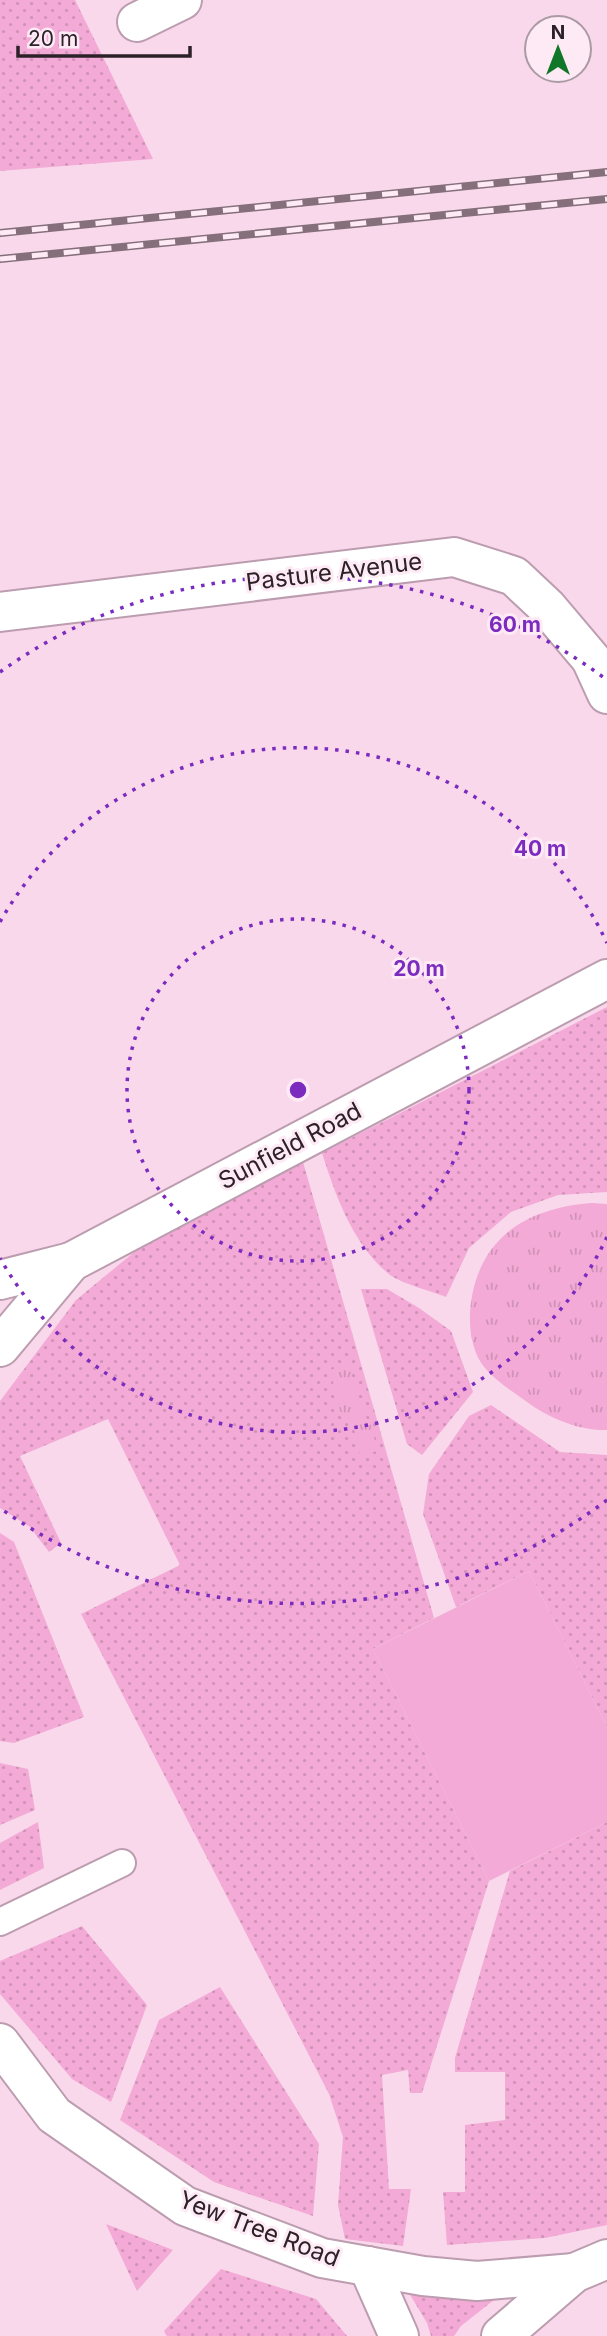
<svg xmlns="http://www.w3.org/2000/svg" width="607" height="2336" font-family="Inter,sans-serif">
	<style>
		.grass { fill: url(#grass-dots) }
		.park { fill: url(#park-tufts) }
		.pitch { fill: #f3aad6 }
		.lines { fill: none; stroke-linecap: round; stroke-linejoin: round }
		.service-casing { stroke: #bc9daf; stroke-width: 30 }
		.minor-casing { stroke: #bc9daf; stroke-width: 42 }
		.service { stroke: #fff; stroke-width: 26 }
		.minor { stroke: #fff; stroke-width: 38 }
		.rail-casing { stroke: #846f7b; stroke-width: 8 }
		.rail { stroke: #feeaf5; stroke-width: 5; stroke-dasharray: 16; stroke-linecap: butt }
		.ring { fill: none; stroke: #7b2cbf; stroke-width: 3.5; stroke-dasharray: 3.5 7 }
		.labels { text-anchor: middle; stroke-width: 6; stroke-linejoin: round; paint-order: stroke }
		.street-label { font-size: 24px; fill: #2d2128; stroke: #feeaf5 }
		.centre { fill: #7b2cbf; stroke: #feeaf5; stroke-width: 3.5 }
		.ring-label { font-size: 21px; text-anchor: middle; font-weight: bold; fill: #7b2cbf; stroke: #feeaf5; stroke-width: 6; stroke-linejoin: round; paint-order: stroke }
	</style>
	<defs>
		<pattern id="grass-dots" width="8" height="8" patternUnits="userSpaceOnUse" patternTransform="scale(1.75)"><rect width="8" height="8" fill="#f3aad6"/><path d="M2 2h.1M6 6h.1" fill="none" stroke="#d192b8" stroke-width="1.8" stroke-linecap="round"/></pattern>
		<pattern id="park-tufts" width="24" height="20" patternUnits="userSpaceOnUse" patternTransform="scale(1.75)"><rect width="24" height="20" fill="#f3aad6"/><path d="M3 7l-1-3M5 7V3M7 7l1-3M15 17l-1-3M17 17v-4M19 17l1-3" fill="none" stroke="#d192b8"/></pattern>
	</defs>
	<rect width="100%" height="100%" fill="#f9d8eb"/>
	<g class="grass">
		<path d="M 0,0 L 75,0 L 153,159 L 0,171 Z"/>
		<path d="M 607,1007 L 607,1192 L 558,1195 L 511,1212 L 469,1248 L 446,1297 C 431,1291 403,1284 390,1275 C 353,1245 336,1197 322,1153 Z"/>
		<path d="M 303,1162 L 434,1618 L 373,1649 L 489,1881 L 422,2093 L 410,2093 L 408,2070 L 382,2075 L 389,2189 L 411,2189 L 403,2246 L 345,2239 L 338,2205 L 343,2137 L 329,2094 L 81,1614 L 180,1565 L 108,1419 L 20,1456 L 61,1543 L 49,1552 L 30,1527 L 0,1508 L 0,1401 L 76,1300 L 144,1244 Z"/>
		<path d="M 361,1289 L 387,1289 L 419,1308 L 451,1331 L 473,1392 L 422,1455 L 407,1444 Z"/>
		<path d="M 491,1405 L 560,1452 L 607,1455 L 607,1727 L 529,1571 L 456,1607 L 423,1514 L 429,1474 L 469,1416 Z"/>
		<path d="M 0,1533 L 14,1542 L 84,1717 L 14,1743 L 0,1741 Z"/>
		<path d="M 0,1763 L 28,1769 L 35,1810 L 0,1825 Z"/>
		<path d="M 38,1822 L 44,1868 L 0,1890 L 0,1843 Z"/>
		<path d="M 607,1822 L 607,2225 L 545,2238 L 447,2245 L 443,2192 L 465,2192 L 465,2125 L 505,2120 L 505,2072 L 455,2072 L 455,2058 L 510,1871 Z"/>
		<path d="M 82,1926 L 147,2005 L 111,2102 L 72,2079 L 0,1994 L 0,1961 Z"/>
		<path d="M 220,1987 L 319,2144 L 313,2216 L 214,2182 L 120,2120 L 159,2020 Z"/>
		<path d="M 106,2224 L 173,2250 L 137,2291 Z"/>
		<path d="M 221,2269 L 316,2299 L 347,2336 L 167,2336 L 164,2331 Z"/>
		<path d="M 504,2292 L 461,2326 L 454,2336 L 431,2336 L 427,2323 L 409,2293 Z"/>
	</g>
	<g class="park">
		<path d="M 592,1203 L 607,1204 L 607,1430 C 579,1431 549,1418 527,1402 C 513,1392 497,1382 485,1368 C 473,1354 469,1331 470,1313 C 475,1240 524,1208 592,1203 Z"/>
		<path d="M 349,1364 L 359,1405 L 372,1427 L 377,1451 L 360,1456 L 355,1432 L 340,1411 L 330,1370 Z"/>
	</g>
	<path class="pitch" d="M 529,1571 L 607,1727 L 607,1822 L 489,1881 L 373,1649 Z"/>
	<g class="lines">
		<defs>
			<path id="service" d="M 0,1922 L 122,1863"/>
			<g id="minor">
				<path d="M 137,22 L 182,0"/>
				<path d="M 0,612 L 454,557 L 514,576 L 547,607 L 591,659 L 607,694"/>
				<path d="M 0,1280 L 71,1262"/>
				<path d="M 0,1347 L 71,1262 L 607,979"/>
				<path d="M 0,2043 L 54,2115 L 185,2206 L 322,2258 L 423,2276 L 477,2281 L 574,2273"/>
				<path d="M 368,2266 L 399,2336"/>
				<path d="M 501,2336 L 574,2273 L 607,2259"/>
			</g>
		</defs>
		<use href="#service" class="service-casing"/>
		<use href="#minor" class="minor-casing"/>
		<use href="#service" class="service"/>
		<use href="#minor" class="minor"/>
		<defs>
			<g id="rail">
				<path d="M 0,233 L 607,172"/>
				<path d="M 0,259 L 607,199"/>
			</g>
		</defs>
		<use href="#rail" class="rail-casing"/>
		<use href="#rail" class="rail"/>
	</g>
	<g class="ring">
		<circle cx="298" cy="1090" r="171"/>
		<path d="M607 1237A342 342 0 0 1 0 1258M0 922A342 342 0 0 1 607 943"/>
		<path d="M607 1500A513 513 0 0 1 0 1508M0 672A513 513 0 0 1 607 680"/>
	</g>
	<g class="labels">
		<g class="street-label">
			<text transform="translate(334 572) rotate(-7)" y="8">Pasture Avenue</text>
			<text transform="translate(290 1146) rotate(-28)" y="8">Sunfield Road</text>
			<text transform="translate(259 2229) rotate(21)" y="8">Yew Tree Road</text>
		</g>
	</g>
	<circle cx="298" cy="1090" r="10" class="centre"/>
	<g class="ring-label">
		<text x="515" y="632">60 m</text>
		<text x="540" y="856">40 m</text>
		<text x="419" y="976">20 m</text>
	</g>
	<g transform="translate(558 49)"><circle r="33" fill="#feeaf5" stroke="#aa9aa3" stroke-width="2"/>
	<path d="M0-5L12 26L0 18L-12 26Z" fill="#117728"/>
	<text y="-10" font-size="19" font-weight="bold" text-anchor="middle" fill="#2d2128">N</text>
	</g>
	<path d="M18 46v10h172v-10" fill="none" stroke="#2d2128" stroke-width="3.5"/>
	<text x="28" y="46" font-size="21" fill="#2d2128" stroke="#feeaf5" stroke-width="5" paint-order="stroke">20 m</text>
</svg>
